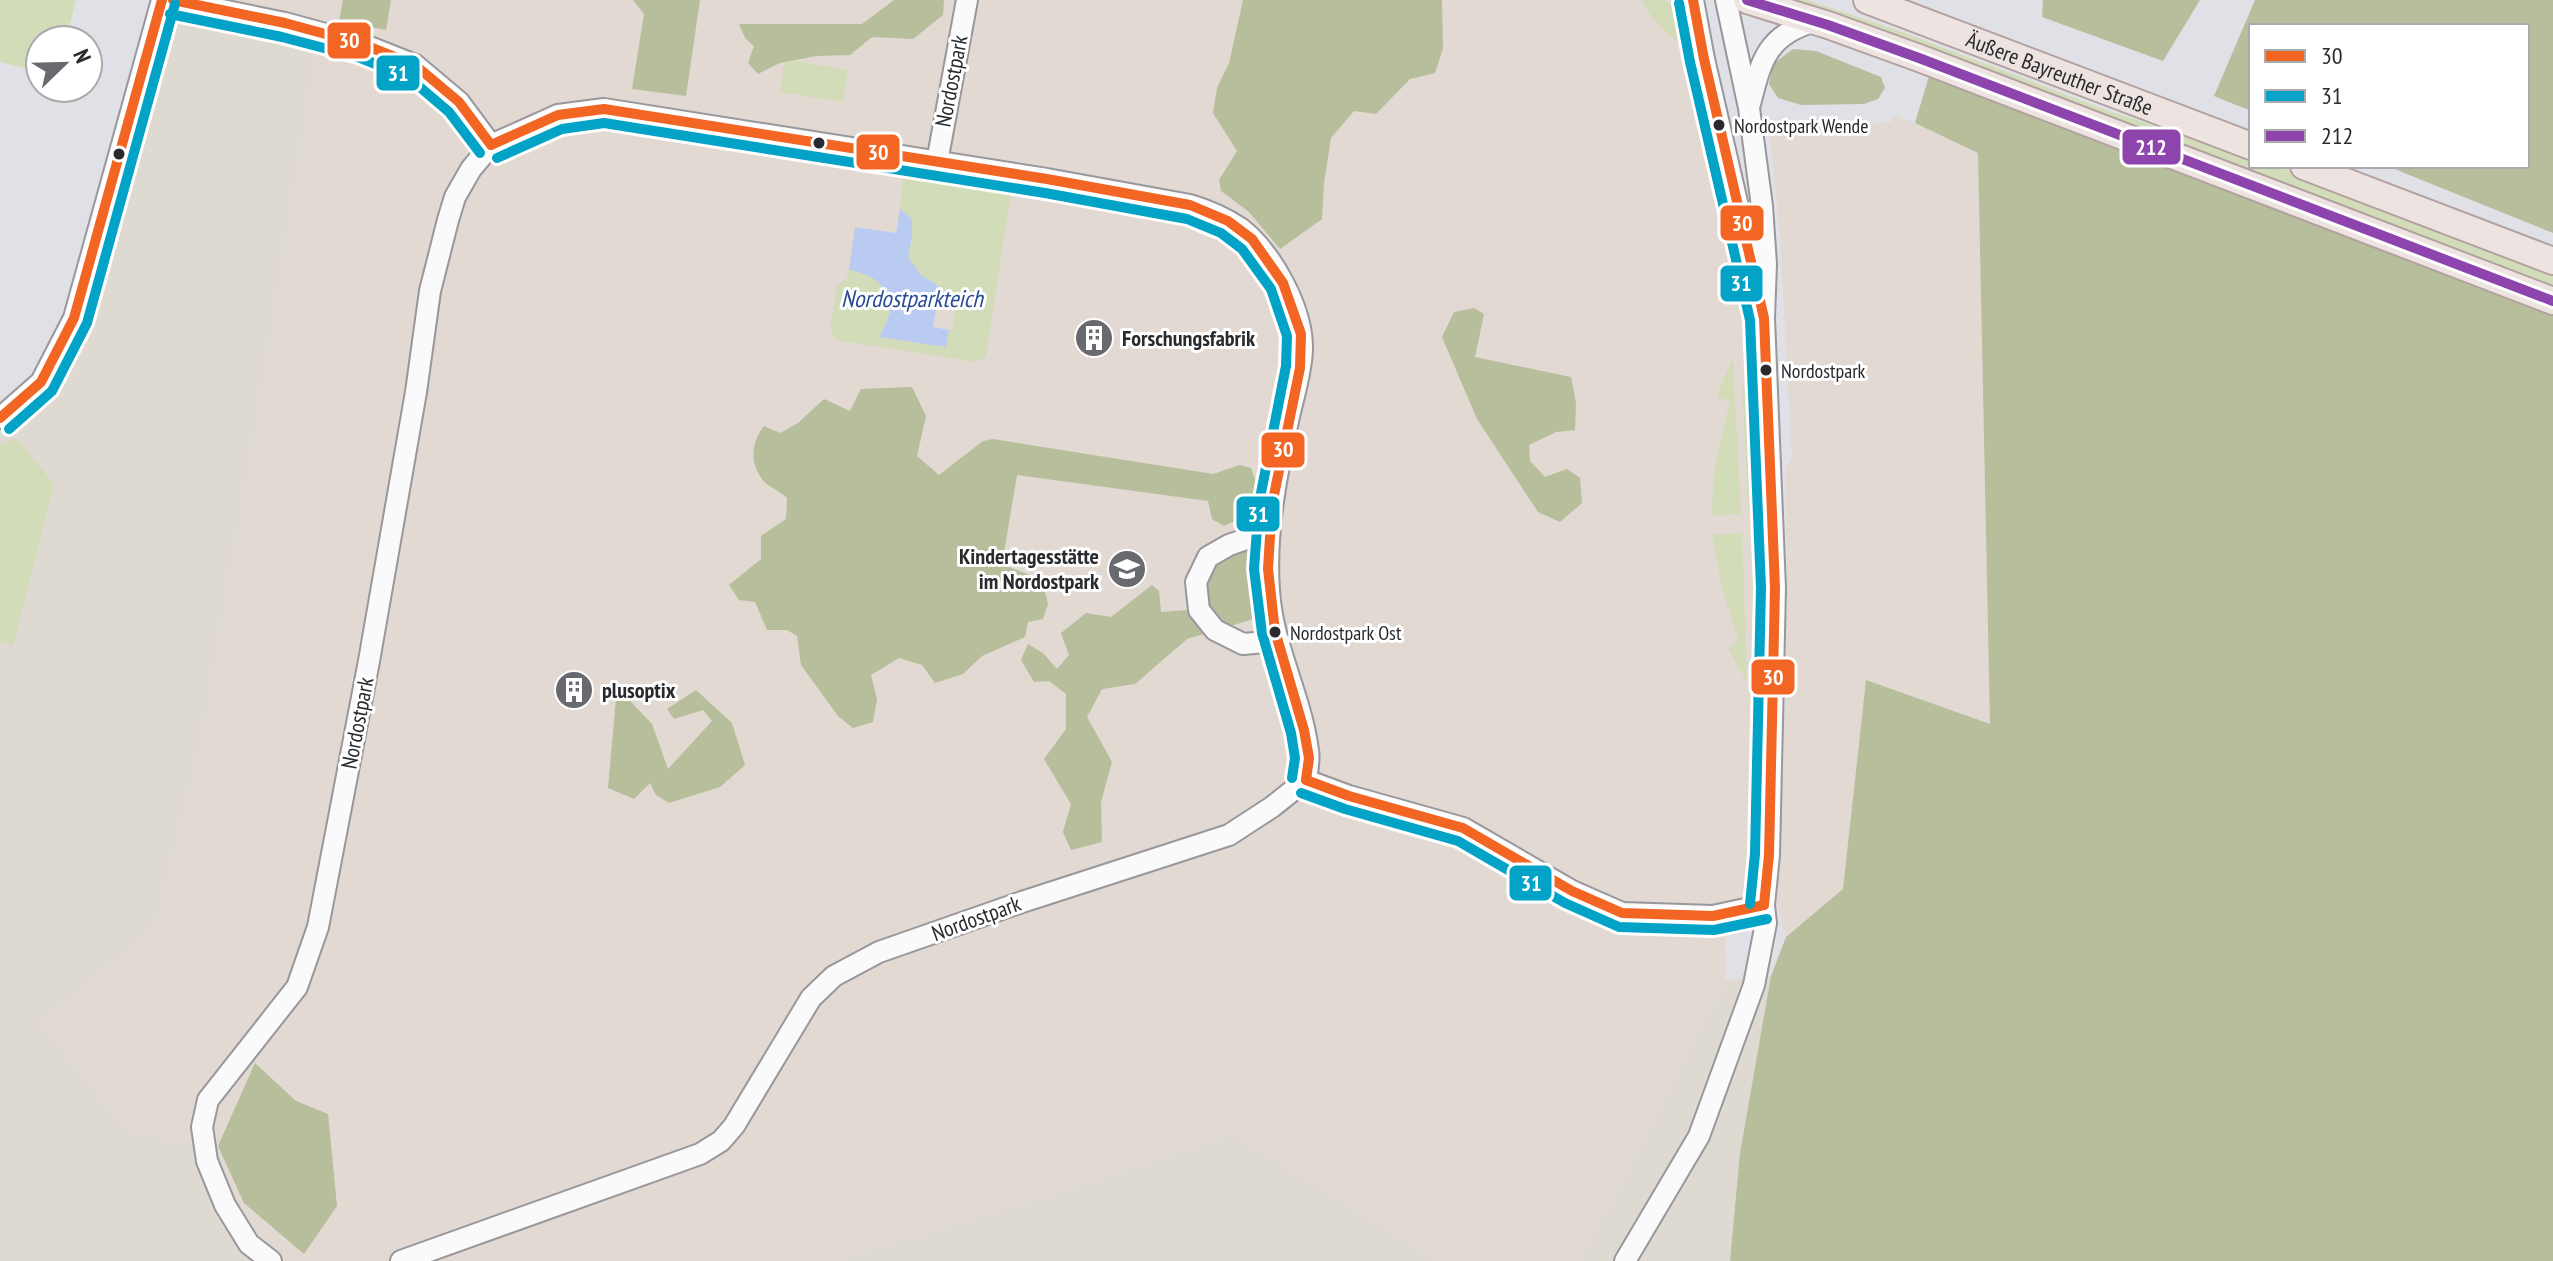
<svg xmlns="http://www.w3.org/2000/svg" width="2553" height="1261" font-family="'PT Sans Narrow',sans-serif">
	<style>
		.commercial { fill: #e1d9d2 }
		.industrial { fill: #dedad2 }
		.green { fill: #d3dcb8 }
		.forest { fill: #b6be9b }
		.water { fill: #b9cbf0 }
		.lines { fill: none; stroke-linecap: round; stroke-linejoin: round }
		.minor-casing { stroke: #97979c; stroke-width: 24 }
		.major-casing { stroke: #b2a19f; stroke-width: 30 }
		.minor { stroke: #fafafb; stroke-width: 20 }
		.major { stroke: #ede4e2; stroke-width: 26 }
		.bus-1-casing { stroke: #fff; stroke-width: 16 }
		.bus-2-casing { stroke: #fff; stroke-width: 16 }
		.bus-3-casing { stroke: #fff; stroke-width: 16 }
		.bus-1 { stroke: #f26522; stroke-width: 10 }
		.bus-2 { stroke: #02a3c6; stroke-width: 10 }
		.bus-3 { stroke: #8e44ad; stroke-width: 10 }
		.bus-dot { fill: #292a2e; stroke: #fff; stroke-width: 3 }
		.labels { text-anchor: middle; stroke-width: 6; stroke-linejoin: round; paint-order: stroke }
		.bus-label { font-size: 20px; fill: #292a2e; stroke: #fff; text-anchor: start }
		.street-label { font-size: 22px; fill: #292a2e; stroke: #fff }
		.poi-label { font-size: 22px; font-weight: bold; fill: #292a2e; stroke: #fff; text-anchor: start }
		.water-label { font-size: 24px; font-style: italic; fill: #2a4b94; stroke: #fff }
		.line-badge { stroke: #fff; stroke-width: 3 }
		.badge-label { font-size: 22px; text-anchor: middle; font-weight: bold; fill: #fff }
	</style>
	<rect width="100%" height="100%" fill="#e0e1e7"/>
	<g class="commercial">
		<path d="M 170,0 L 1668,0 L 1676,4 L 1685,16 L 1716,151 L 1747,315 L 1759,513 L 1762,639 L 1760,868 L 1755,880 L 1725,928 L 1726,980 L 1580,1261 L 1437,1261 L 1231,1135 L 1056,1193 L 835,1261 L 248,1261 L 218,1146 L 131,1134 L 38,1022 L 154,925 L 201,739 L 242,510 L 318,48 L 167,14 Z"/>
		<path d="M 1896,115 L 1978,152 L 1990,725 L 1866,680 L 1843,890 L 1786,937 L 1777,905 L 1787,565 L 1785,472 L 1792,457 L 1780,236 L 1770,136 L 1774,131 L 1891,122 Z"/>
	</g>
	<g class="industrial">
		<path d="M 167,14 L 318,47 L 242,510 L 201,739 L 154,926 L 39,1023 L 131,1134 L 218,1146 L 248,1261 L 0,1261 L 0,436 L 17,428 L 84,339 Z"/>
		<path d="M 1771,976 L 1740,1153 L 1730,1261 L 1580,1261 L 1726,980 Z"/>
		<path d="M 1232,1135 L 1437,1261 L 835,1261 L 1056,1193 Z"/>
	</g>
	<g class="green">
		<path d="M 0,0 L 76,0 L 66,40 L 40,40 L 40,72 L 0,62 Z"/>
		<path d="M 1642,0 C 1686,0 1683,7 1692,47 C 1678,48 1646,14 1642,0 Z"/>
		<path d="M 1791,0 L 1807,0 L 1897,30 L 2109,111 L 2251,157 L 2251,166 L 2277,166 L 2553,272 L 2553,290 Z"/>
		<path d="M 785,59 L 848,70 L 843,102 L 780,92 Z"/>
		<path d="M 904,166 L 1006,182 L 1011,192 L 986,356 L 976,362 L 836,340 L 830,329 L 837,286 L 847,278 L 849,270 C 871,273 892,287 890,312 C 889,320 883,330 880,337 L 946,347 L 949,330 L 952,330 L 956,302 L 951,301 L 949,293 L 921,275 L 908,257 L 912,237 L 912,219 L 900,209 Z"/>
		<path d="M 1733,358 L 1741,514 L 1712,516 L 1714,471 L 1730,400 L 1719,398 L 1718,392 Z"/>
		<path d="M 1752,387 L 1759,513 L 1749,514 L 1742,388 Z"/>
		<path d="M 17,439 L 54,484 L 13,645 L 0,641 L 0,445 Z"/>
		<path d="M 1760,531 L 1763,692 L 1757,698 L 1755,695 L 1751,532 Z"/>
		<path d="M 1742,533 L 1747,682 L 1728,648 L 1739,641 L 1723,592 L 1712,535 Z"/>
	</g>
	<g class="forest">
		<path d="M 343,0 L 391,0 L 386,30 L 339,21 Z"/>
		<path d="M 633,0 L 700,0 L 686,96 L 632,89 L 644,14 Z"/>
		<path d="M 894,0 L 944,0 L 943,15 L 913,39 L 872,37 L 850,55 L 816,56 L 780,63 L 758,74 L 748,63 L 754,46 L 745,38 L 739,24 L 862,24 Z"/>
		<path d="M 1243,0 L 1442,0 L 1443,48 L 1435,73 L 1410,79 L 1376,114 L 1354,111 L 1331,138 L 1324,183 L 1322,219 L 1280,249 L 1248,211 L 1221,191 L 1219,180 L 1237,151 L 1213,113 L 1217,88 L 1229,63 Z"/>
		<path d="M 2043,0 L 2200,0 L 2163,61 L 2042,17 Z"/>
		<path d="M 2255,0 L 2553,0 L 2553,233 L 2387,166 L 2527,166 L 2527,26 L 2251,26 L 2251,111 L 2214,96 Z"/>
		<path d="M 1793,49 L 1816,51 L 1881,77 L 1885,88 L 1878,99 L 1864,104 L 1801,105 L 1778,98 L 1769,84 L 1773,64 Z"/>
		<path d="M 1929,76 L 2553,315 L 2553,1261 L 1730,1261 L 1740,1153 L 1771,976 L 1786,937 L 1843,889 L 1866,680 L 1990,724 L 1978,153 L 1915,123 Z"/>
		<path d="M 1474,308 L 1484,314 L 1475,357 L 1571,377 L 1576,403 L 1575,430 L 1556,432 L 1529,445 L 1530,461 L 1545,477 L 1567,469 L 1580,478 L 1582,503 L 1560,522 L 1538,512 L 1477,419 L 1442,337 L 1454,312 Z"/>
		<path d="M 912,387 L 926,416 L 917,456 L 939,475 L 983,441 L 993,439 L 1213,474 L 1240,465 L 1251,468 L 1258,489 L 1255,512 L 1224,526 L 1212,519 L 1208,501 L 1017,475 L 1002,564 L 1042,580 L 1048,604 L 1043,619 L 1028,622 L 1025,637 L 982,656 L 963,674 L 935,683 L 922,665 L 899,658 L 871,675 L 877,699 L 873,722 L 853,728 L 838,716 L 801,665 L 797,636 L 787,630 L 767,630 L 755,602 L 739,600 L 729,585 L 761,559 L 761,536 L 786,519 L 787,498 C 780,491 767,486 762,479 C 749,462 752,441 764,426 L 780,433 L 798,423 L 824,399 L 850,411 L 861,389 Z"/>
		<path d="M 1253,540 L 1257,618 L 1187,639 L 1135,684 L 1102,689 L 1087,717 L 1112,762 L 1101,802 L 1102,842 L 1071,850 L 1063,832 L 1071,804 L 1044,759 L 1066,729 L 1066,694 L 1049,681 L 1034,682 L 1021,660 L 1028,644 L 1044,654 L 1057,669 L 1069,655 L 1061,633 L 1086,613 L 1111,617 L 1152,585 L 1159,591 L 1161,612 L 1188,610 L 1204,575 L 1222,555 Z"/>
		<path d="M 617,687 L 652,724 L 668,769 L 712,721 L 703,710 L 674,719 L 667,709 L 696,690 L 732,723 L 745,765 L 720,787 L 669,803 L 656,795 L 650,783 L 634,799 L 608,788 Z"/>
		<path d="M 255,1063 L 296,1101 L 328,1114 L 337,1206 L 304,1254 L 244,1203 L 218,1146 Z"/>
	</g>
	<path class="water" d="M 900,209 L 912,219 L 912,237 L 908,257 L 921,275 L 949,293 L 951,301 L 938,298 L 933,327 L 949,330 L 946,347 L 879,337 C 882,330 889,320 890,312 C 892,287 871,273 849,270 L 855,227 L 896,233 Z"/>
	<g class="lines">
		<defs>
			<g id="minor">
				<path d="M 173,0 L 285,23 L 362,44 L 415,65 L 459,102 L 491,145"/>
				<path d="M 1693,0 L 1704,59 L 1758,293"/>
				<path d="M 1750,104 C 1761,61 1767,34 1816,21"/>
				<path d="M 937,162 L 967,0"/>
				<path d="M 0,418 L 41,382 L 74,318 L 162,0"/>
				<path d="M 1269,531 L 1229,545 L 1208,557 L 1196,582 L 1199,610 L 1215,630 L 1243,644 L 1279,641"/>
				<path d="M 1306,780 L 1349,796 L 1463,828 L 1572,891 L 1622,913 L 1713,916 L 1764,905"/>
				<path d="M 271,1261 L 249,1244 L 225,1205 L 207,1161 L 202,1127 L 208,1100 L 297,987 L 318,927 L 369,661 L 416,392 L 430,291 L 448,220 L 455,197 L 471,169 L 491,145 L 558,115 L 604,109 L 1047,179 L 1190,205 C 1207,210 1225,218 1240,228 C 1272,253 1303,309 1302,350 C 1301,375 1293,397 1288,421 C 1276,477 1265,533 1269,590 C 1272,645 1301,696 1308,750 C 1310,760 1307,771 1306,780 L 1272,807 L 1229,835 L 1022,902 L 879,952 L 834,976 L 811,998 L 734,1126 L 721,1141 L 700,1154 L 401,1261"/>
				<path d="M 1625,1261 L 1699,1136 L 1754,985 L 1766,923 L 1764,905 L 1769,855 L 1775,588 L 1764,318 L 1766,264 L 1762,206 L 1749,108 L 1726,0"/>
			</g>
			<g id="major">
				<path d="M 1747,0 L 1828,25 L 1919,58 L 2553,301"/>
				<path id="s1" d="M 1867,0 L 2251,146"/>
				<path d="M 2304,166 L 2553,261"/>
			</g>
		</defs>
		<use href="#minor" class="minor-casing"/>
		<use href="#major" class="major-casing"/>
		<use href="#minor" class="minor"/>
		<use href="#major" class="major"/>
		<defs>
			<g id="bus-1">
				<path d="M 173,0 L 285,23 L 362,44 L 415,65 L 459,102 L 491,145"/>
				<path d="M 1693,0 L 1704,59 L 1764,318 L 1775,588 L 1769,855 L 1764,905"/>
				<path d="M 491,145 L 558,115 L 604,109 L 1047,179 L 1190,205 L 1228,221 L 1252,239 L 1283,283 L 1301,334 L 1300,368 L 1272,505 L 1268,569 L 1275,631 L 1304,730 L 1309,758 L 1306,780"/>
				<path d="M 0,418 L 41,382 L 74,318 L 162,0"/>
				<path d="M 1306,780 L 1349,796 L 1463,828 L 1572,891 L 1622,913 L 1713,916 L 1764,905"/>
			</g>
			<g id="bus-2">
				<path d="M 1679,3 L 1690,62 L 1750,320 L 1761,588 L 1755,854 L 1750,904"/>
				<path d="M 170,14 L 282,37 L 358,57 L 408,77 L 449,112 L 480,153"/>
				<path d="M 497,158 L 562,129 L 604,123 L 1045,193 L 1187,219 L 1221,233 L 1242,249 L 1271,289 L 1287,336 L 1286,366 L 1259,503 L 1254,569 L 1262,633 L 1291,733 L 1295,758 L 1292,778"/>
				<path d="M 9,429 L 52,391 L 87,323 L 175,4"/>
				<path d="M 1301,793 L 1345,809 L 1458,841 L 1565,903 L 1619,927 L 1714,930 L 1767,919"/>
			</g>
			<path id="bus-3" d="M 1747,0 L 1828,25 L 1919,58 L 2553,301"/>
		</defs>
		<use href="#bus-1" class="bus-1-casing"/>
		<use href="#bus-2" class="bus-2-casing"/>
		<use href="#bus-3" class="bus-3-casing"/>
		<use href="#bus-1" class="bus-1"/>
		<use href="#bus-2" class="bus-2"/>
		<use href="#bus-3" class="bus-3"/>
	</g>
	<defs>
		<symbol id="building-disc" viewBox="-11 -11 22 22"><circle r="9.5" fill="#696a6f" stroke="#fff"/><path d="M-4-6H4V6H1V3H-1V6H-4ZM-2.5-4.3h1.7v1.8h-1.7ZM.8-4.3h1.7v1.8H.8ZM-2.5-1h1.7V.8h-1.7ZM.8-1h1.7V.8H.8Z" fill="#fff"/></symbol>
		<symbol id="school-disc" viewBox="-11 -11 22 22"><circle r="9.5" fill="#696a6f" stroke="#fff"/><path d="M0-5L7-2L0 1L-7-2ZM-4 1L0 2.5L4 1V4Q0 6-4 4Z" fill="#fff"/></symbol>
	</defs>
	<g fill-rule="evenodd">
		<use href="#building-disc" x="1072" y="316" width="44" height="44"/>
		<use href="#school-disc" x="1105" y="547" width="44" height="44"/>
		<use href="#building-disc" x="552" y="668" width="44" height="44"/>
	</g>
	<g class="bus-dot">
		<circle cx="1719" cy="125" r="7"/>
		<circle cx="819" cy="143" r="7"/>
		<circle cx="119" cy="154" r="7"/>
		<circle cx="1766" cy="370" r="7"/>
		<circle cx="1275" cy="632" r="7"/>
	</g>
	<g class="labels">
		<g class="bus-label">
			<text x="1734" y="133">Nordostpark Wende</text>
			<text x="1781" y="378">Nordostpark</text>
			<text x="1290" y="640">Nordostpark Ost</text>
		</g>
		<g class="street-label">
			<text dy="8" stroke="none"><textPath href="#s1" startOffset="206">Äußere Bayreuther Straße</textPath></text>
			<text transform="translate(951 81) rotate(-79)" y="8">Nordostpark</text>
			<text transform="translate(357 723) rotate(-79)" y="8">Nordostpark</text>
			<text transform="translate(976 918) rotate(-20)" y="8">Nordostpark</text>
		</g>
		<g class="poi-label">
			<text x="1122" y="346">Forschungsfabrik</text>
			<text x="1099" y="564" text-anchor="end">Kindertagesstätte<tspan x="1099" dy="25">im Nordostpark</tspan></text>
			<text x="602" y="698">plusoptix</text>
		</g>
		<g class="water-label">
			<text x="912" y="307">Nordostparkteich</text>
		</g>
	</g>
	<g class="line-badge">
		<rect x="326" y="21" width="46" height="39" rx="8" fill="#f26522"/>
		<rect x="375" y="54" width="46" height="38" rx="8" fill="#02a3c6"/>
		<rect x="2121" y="128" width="61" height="38" rx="8" fill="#8e44ad"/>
		<rect x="855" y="133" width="46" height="38" rx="8" fill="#f26522"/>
		<rect x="1719" y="204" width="46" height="38" rx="8" fill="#f26522"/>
		<rect x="1719" y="264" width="45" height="39" rx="8" fill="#02a3c6"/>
		<rect x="1260" y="431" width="46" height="38" rx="8" fill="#f26522"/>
		<rect x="1235" y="495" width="46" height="38" rx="8" fill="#02a3c6"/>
		<rect x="1750" y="658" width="46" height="38" rx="8" fill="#f26522"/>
		<rect x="1508" y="864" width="45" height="38" rx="8" fill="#02a3c6"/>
	</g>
	<g class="badge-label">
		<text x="349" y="48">30</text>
		<text x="398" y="81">31</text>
		<text x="2151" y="155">212</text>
		<text x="878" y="160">30</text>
		<text x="1742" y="231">30</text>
		<text x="1741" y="291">31</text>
		<text x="1283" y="457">30</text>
		<text x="1258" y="522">31</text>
		<text x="1773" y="685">30</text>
		<text x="1531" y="891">31</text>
	</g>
	<rect x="2249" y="24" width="280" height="144" fill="#ffffff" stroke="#a9aaab" stroke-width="2"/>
	<rect x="2265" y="50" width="40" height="12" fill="#f26522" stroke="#a9aaab" stroke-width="2"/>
	<text x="2321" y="64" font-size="24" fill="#292a2e">30</text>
	<rect x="2265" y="90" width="40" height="12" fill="#02a3c6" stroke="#a9aaab" stroke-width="2"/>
	<text x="2321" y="104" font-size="24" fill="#292a2e">31</text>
	<rect x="2265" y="130" width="40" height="12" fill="#8e44ad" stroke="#a9aaab" stroke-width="2"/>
	<text x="2321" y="144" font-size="24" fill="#292a2e">212</text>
	<g transform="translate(64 64) rotate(67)"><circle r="38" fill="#ffffff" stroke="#a9aaab" stroke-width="2"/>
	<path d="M0-6L14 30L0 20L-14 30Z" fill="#696a6f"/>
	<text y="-12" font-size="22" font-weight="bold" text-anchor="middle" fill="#292a2e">N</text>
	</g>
</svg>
